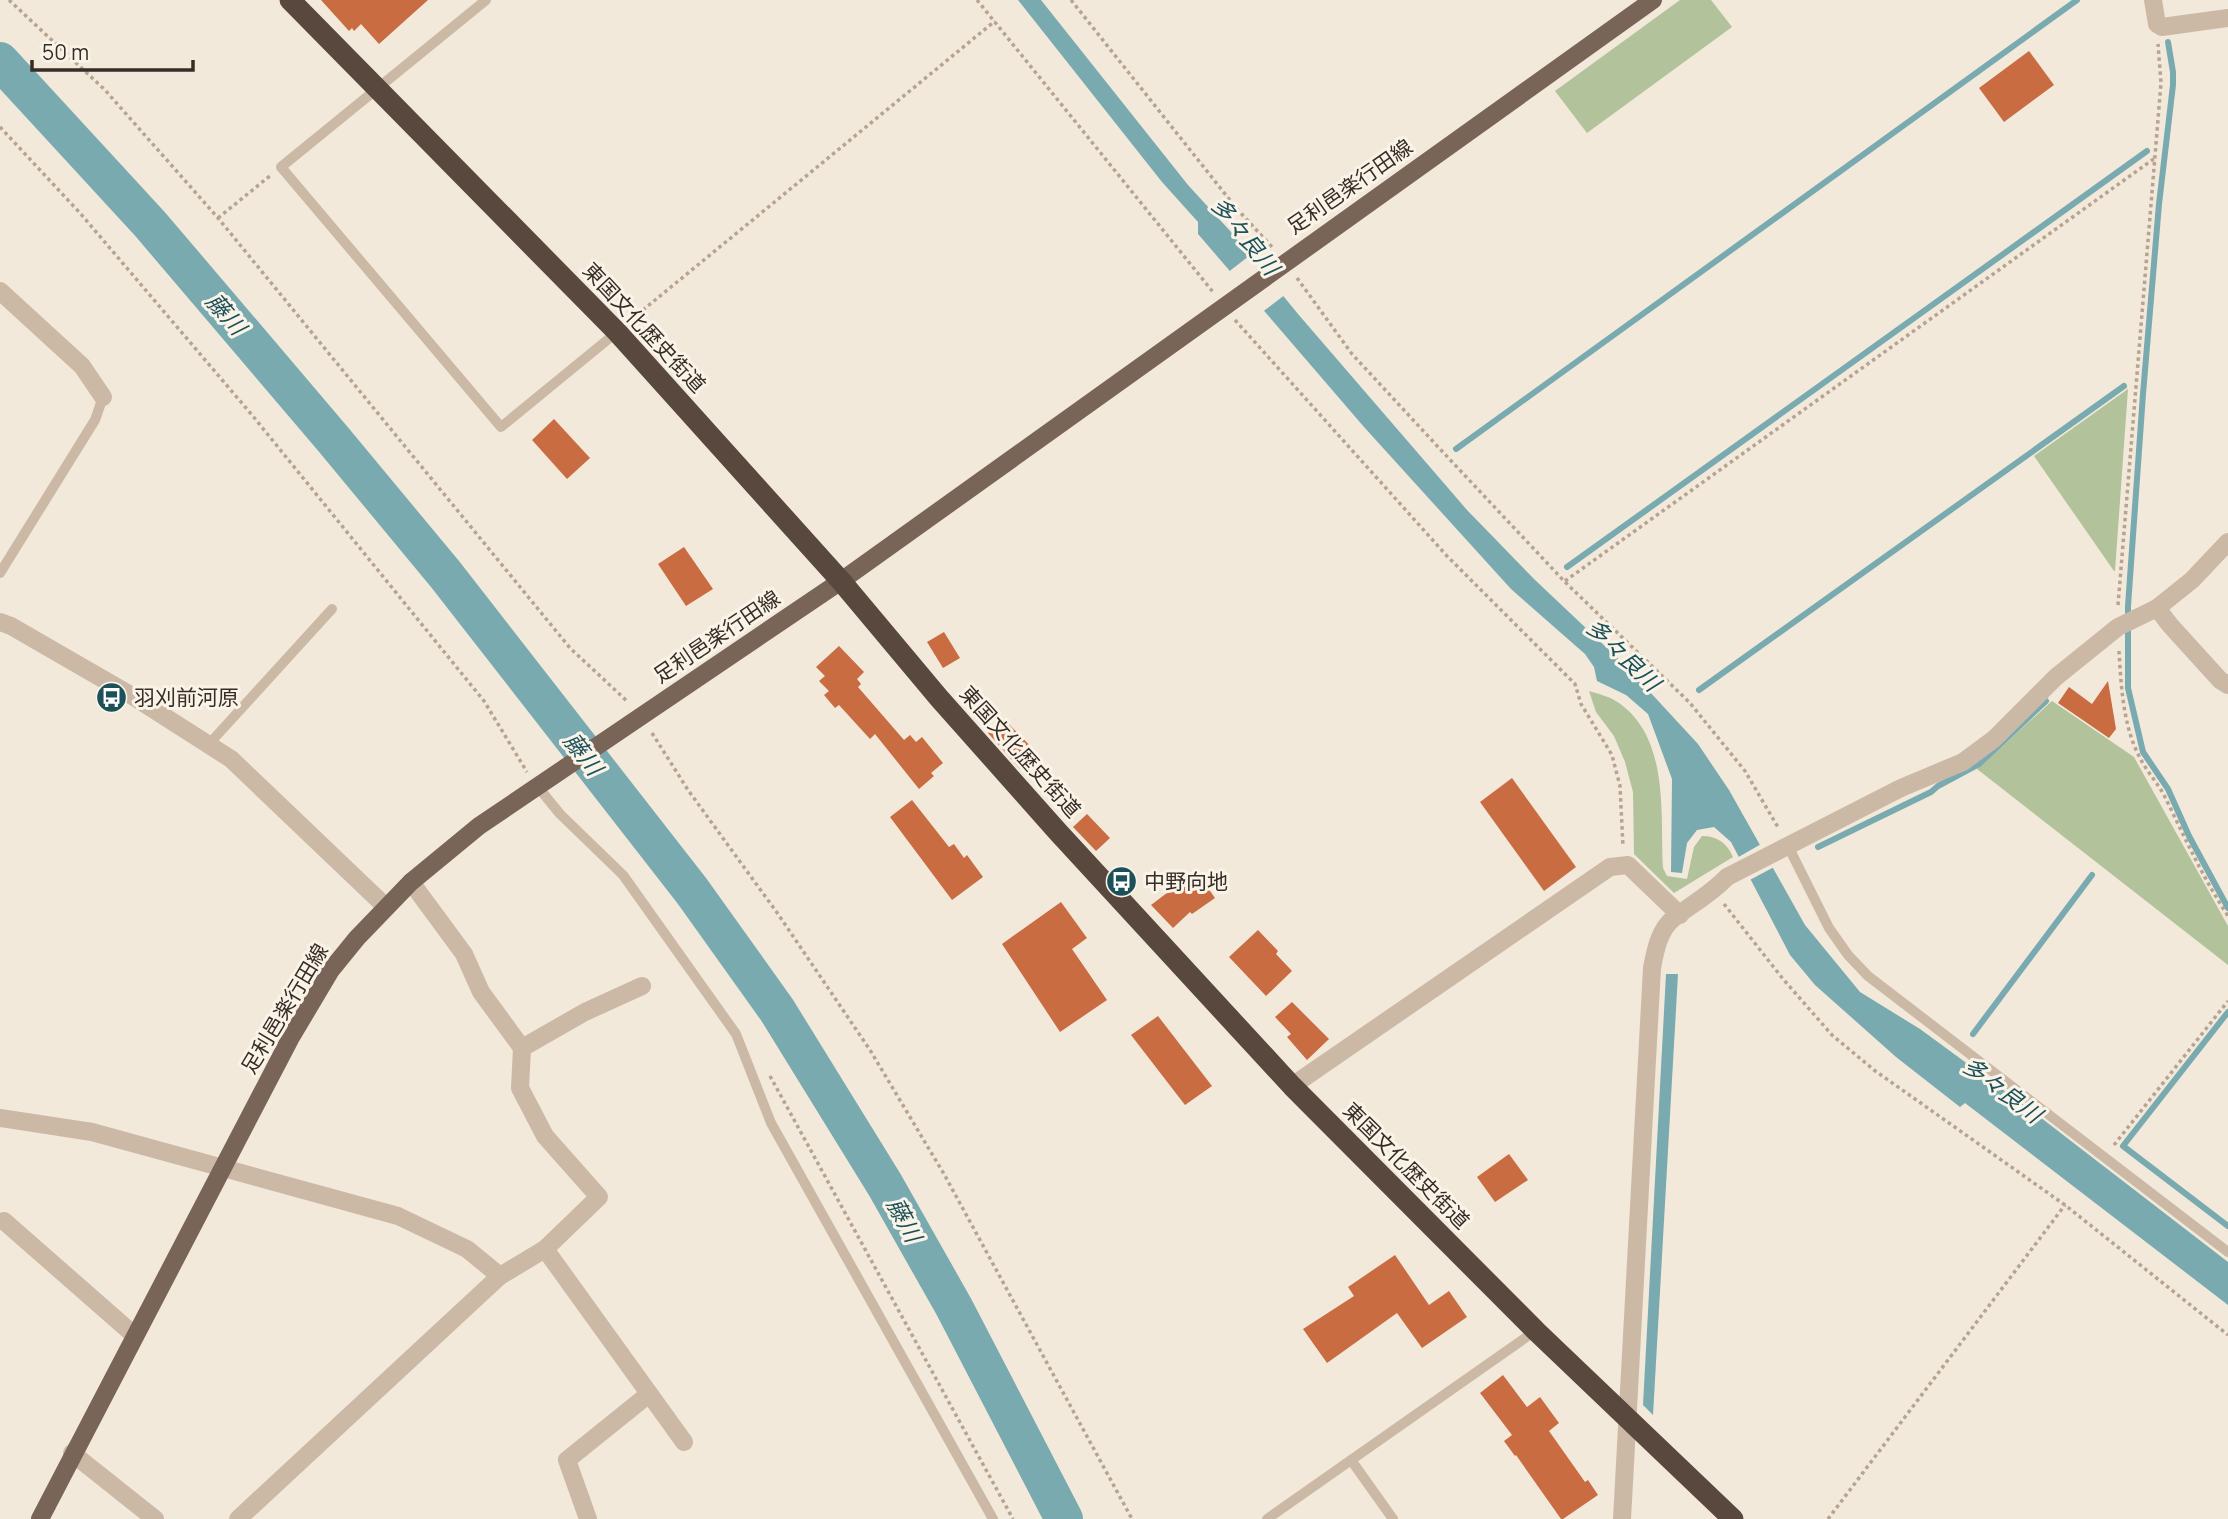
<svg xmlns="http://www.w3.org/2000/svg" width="2228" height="1519" font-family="Manrope,'Noto Sans JP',sans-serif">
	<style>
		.green { fill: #b2c29a }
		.water { fill: #79aab0 }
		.pier { fill: #f2e9db }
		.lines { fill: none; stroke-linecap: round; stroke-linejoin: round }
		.stream { stroke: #79aab0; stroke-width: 6 }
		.river { stroke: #79aab0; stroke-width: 38 }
		.building { fill: #c96c42 }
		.path { stroke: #b7a390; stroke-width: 3.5; stroke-dasharray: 3.5 3.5; stroke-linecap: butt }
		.lane { stroke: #cbb9a6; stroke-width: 10 }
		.street { stroke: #cbb9a6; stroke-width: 18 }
		.primary { stroke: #796558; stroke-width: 18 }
		.highway { stroke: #58483e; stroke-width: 21 }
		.labels { text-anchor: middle; stroke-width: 6; stroke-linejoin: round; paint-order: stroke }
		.street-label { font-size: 21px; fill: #372d27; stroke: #faf3e7 }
		.poi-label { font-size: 21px; fill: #372d27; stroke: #faf3e7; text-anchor: start }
		.water-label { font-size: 23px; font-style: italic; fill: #1c515a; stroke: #faf3e7 }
	</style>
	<rect width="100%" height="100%" fill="#f2e9db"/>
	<g class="green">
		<path d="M 1680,0 L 1711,0 L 1732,27 L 1587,133 L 1555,91 Z"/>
		<path d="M 2128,389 L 2115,571 L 2114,571 L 2034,456 Z"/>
		<path d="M 1589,691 C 1599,694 1611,697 1619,703 C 1670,739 1660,815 1663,868 L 1667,876 L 1687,879 L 1694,847 L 1702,836 C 1717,836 1727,843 1733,857 L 1674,893 L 1634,854 L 1633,792 L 1625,762 L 1614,736 L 1596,712 Z"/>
		<path d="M 2052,701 L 2134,757 L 2228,926 L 2228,965 L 1977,769 Z"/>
	</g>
	<g class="water">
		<path d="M 1018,0 L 1041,0 L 1188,185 L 1232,233 L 1298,314 L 1467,510 L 1534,579 L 1625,665 L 1698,744 L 1729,790 L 1805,925 L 1860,992 L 1920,1029 L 2036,1114 L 2228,1262 L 2228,1305 L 1965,1103 L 1960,1107 L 1896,1057 L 1815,985 L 1790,955 L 1731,842 L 1714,827 L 1697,830 L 1687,843 L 1682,873 L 1671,872 L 1672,779 L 1648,714 L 1626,695 L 1597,681 L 1594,667 L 1585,654 L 1511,589 L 1364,427 L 1198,234 L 1198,222 L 1162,182 Z"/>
		<path d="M 1666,974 L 1678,974 L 1653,1415 L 1643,1405 Z"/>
	</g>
	<g class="pier">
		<path d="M 1253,253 L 1286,294 L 1261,313 L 1227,273 Z"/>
		<path d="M 1763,843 L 1776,866 L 1746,882 L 1735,859 Z"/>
	</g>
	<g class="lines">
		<g class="stream">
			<path d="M 2168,42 L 2173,72 L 2173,85 L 2159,204 L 2143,394 L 2128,606 L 2128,688 L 2143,752 L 2168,789 L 2189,836 L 2228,908"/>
			<path d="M 1456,449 L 2077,0"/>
			<path d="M 1567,567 L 2147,151"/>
			<path d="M 1699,690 L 2124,386"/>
			<path d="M 1818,847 L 1931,792 L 1938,786 L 1979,764 L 2046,701"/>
			<path d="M 2228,1012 L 2123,1146 L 2228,1226"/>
			<path d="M 1973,1034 L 2092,875"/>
		</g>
		<path class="river" d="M 0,61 L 150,224 L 333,439 L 445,574 L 692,891 L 777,1010 L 885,1185 L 954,1307 L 1064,1519"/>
	</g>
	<g class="building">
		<path d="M 321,0 L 428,0 L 379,44 L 361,24 L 354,31 L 352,28 L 349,31 Z"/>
		<path d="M 2029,51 L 2054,85 L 2004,122 L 1979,88 Z"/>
		<path d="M 554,419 L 590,458 L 567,479 L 532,440 Z"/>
		<path d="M 684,547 L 713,589 L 686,606 L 658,564 Z"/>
		<path d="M 944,632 L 960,658 L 943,668 L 927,642 Z"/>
		<path d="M 839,646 L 864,672 L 857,679 L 861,684 L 858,687 L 904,740 L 910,735 L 916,742 L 922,737 L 943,763 L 931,773 L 934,776 L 919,789 L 875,734 L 870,739 L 839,705 L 835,708 L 824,695 L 829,691 L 819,681 L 825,676 L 816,667 Z"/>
		<path d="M 2108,681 L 2116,729 L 2109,738 L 2058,703 L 2069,687 L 2092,704 Z"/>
		<path d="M 1004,719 L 1037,753 L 1020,769 L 988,733 Z"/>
		<path d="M 1512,778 L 1576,867 L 1544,891 L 1480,802 Z"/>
		<path d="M 912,800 L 949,847 L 954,844 L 964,858 L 967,855 L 983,877 L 952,900 L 890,817 Z"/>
		<path d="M 1087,814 L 1110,838 L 1096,851 L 1073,827 Z"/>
		<path d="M 1196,871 L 1215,898 L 1192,914 L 1190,912 L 1173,928 L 1151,905 Z"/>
		<path d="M 1061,902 L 1087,938 L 1072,949 L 1107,1000 L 1060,1032 L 1002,944 Z"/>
		<path d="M 1258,930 L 1278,951 L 1276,954 L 1292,971 L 1266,996 L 1229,957 Z"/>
		<path d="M 1292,1002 L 1329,1039 L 1307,1060 L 1287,1037 L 1291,1034 L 1275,1017 Z"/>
		<path d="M 1158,1016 L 1212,1086 L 1185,1105 L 1131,1035 Z"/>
		<path d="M 1509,1154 L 1528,1180 L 1495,1202 L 1477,1177 Z"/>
		<path d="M 1395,1255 L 1429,1305 L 1449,1291 L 1467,1317 L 1422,1348 L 1397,1313 L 1327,1363 L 1303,1329 L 1354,1296 L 1348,1287 Z"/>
		<path d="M 1503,1375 L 1527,1407 L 1540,1397 L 1559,1423 L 1549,1431 L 1585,1482 L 1588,1480 L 1598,1495 L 1563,1519 L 1561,1519 L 1516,1455 L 1515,1456 L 1504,1441 L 1512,1435 L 1480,1393 Z"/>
	</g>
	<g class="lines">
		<g class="path">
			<path d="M 9,0 L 105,90 L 218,218 L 570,648 L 628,702"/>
			<path d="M 977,0 L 1213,292"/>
			<path d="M 1071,0 L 1237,209 L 1273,248"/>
			<path d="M 0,127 L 80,213 L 252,415 L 484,701 L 527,772"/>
			<path d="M 218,218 L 271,175"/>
			<path d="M 1297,278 L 1352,354 L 1440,449 L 1564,581 L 1690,703 L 1745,771 L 1779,829"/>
			<path d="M 632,319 L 995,21"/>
			<path d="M 1235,320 L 1447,556 L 1575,684 L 1581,704 L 1612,755 L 1620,786 L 1623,847"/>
			<path d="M 1565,581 L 2155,158"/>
			<path d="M 2118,605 L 2161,83 L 2158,44"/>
			<path d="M 2119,651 C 2121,685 2123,725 2139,756 C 2146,771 2158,783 2165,797 C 2185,838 2203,878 2228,916"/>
			<path d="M 652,733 L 688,790 L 778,914 L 870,1050 L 944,1174 L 1132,1519"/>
			<path d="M 1724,904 L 1783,979 L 1832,1035 L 1874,1070 L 2065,1205 L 2228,1335"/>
			<path d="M 770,1076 L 1013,1519"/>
			<path d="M 2114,1145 L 2228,1001"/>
			<path d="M 1828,1519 L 2065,1205"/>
		</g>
		<g class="lane">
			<path d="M 486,0 L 281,167 L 501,427 L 617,332"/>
			<path d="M 0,573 L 95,420 L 103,397"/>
			<path d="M 209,744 L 332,609"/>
			<path d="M 538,787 L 560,814 L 623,875 L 736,1034 L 771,1123 L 993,1519"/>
			<path d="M 1788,846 L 1829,928 L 1848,955 L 1868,976 L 2228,1252"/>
			<path d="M 1351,1460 L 1393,1519"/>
			<path d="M 1267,1519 L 1535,1331"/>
		</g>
		<g class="street">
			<path d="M 2153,0 L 2157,24 L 2162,27 L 2228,18"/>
			<path d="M 0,291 L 82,366 L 103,397"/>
			<path d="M 2157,608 L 2170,625 L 2220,680 L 2228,685"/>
			<path d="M 0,622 L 11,626 L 134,697 L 231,759 L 385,906"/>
			<path d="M 522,1048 L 585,1012 L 642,986"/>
			<path d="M 1292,1086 L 1610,867 L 1628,865 L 1680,915"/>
			<path d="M 0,1118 L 92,1132 L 398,1216 L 467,1249 L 500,1276"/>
			<path d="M 4,1221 L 134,1335"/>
			<path d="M 545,1249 L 684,1442"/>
			<path d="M 72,1453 L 155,1519"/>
			<path d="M 238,1519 L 500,1276 L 545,1249 L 599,1197 L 545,1136 L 520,1088 L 522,1048 L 481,992 L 464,954 L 411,882"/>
			<path d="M 588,1519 L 567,1460 L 649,1394"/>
			<path d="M 1622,1519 L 1652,968 C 1655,952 1659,929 1674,918 C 1692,904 1711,894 1727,877 L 1901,788 L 1963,762 L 1994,739 L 2056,677 L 2118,627 L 2157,608 L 2192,580 L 2228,542"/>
		</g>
		<path class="primary" d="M 40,1519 L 290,1039 L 331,970 L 357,938 L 411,882 L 479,826 L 841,581 L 1653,0"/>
		<path class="highway" d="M 290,0 L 617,332 L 841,581 L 939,698 L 1058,832 L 1292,1086 L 1536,1331 L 1733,1519"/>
	</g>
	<defs>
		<symbol id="bus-disc" viewBox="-11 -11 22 22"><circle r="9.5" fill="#1c515a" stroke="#faf3e7"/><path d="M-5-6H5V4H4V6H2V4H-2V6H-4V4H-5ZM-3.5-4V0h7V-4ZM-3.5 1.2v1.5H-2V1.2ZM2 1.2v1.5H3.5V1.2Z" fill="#fff"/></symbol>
	</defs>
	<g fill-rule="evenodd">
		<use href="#bus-disc" x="94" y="680" width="35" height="35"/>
		<use href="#bus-disc" x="1104" y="864" width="35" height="35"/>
	</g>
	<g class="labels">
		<g class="street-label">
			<text transform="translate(1350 187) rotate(-35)" y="7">足利邑楽行田線</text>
			<text transform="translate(644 328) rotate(47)" y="7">東国文化歴史街道</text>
			<text transform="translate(717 637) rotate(-34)" y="7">足利邑楽行田線</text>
			<text transform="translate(1020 752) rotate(48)" y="7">東国文化歴史街道</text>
			<text transform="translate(285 1009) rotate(-59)" y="7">足利邑楽行田線</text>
			<text transform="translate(1406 1166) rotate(45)" y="7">東国文化歴史街道</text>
		</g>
		<g class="poi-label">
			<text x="134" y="705">羽刈前河原</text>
			<text x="1144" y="889">中野向地</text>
		</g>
		<g class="water-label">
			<text transform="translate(1245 236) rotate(51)" y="8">多々良川</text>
			<text transform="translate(226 314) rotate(49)" y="8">藤川</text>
			<text transform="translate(1623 655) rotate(44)" y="8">多々良川</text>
			<text transform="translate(583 754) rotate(52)" y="8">藤川</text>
			<text transform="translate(2002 1090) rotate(37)" y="8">多々良川</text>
			<text transform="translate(904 1220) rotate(62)" y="8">藤川</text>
		</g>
	</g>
	<path d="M32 60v10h161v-10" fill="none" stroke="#372d27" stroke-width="3.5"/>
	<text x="42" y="60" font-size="21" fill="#372d27" stroke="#faf3e7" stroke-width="5" paint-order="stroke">50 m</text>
</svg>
